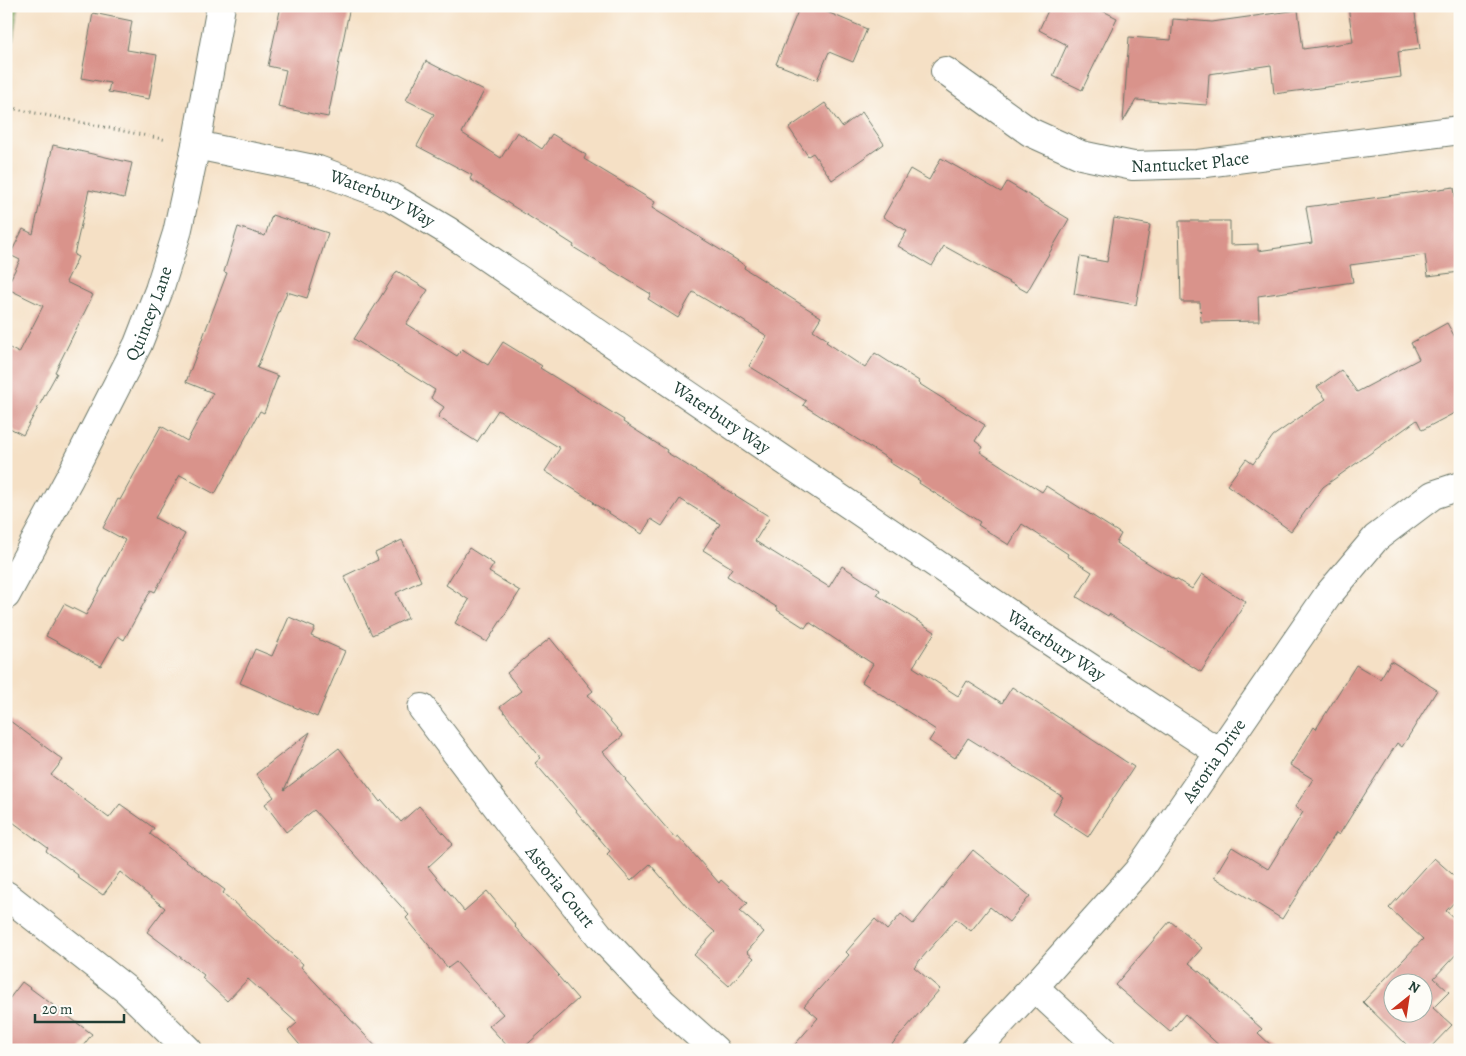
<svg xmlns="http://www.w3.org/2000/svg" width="1466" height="1056" font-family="Alegreya,serif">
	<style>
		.forest { fill: #87ad62; stroke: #53754b }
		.building { fill: #d9938b; fill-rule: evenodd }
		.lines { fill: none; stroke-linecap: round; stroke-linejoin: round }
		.street-casing { stroke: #6a7667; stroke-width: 30 }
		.path { stroke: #6a7667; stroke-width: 3; stroke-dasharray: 1 4; stroke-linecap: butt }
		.street { stroke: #fff; stroke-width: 28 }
		.labels { text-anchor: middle; stroke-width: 5; stroke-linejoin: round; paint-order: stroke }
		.street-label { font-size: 18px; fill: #1f3d34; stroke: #fdfcf7 }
	</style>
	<rect width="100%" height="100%" fill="#fdfcf7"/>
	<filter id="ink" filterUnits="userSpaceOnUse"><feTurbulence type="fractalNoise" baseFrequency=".02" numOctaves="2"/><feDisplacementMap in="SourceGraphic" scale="10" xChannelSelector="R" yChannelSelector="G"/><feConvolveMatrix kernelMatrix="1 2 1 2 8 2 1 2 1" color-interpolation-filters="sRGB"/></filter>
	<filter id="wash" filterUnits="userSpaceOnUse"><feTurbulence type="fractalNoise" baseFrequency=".0096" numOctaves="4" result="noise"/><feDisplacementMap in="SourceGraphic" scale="20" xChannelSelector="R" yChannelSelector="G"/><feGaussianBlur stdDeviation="1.12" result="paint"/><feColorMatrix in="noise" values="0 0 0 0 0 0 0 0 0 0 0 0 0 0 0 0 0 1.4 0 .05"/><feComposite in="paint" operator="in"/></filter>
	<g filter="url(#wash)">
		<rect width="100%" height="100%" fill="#f5e0c5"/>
		<path class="forest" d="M 6,6 L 18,6 L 6,92 Z"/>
		<g id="blocks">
			<g class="building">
				<path d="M 281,6 L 350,6 L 328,117 L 278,107 L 286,70 L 268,66 Z"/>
				<path d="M 800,6 L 813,6 L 867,29 L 853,62 L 829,52 L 817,80 L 776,64 Z"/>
				<path d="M 1050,6 L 1093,6 L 1117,18 L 1082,90 L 1053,76 L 1067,45 L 1039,30 Z"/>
				<path d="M 1348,6 L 1414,6 L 1420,49 L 1398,52 L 1401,77 L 1274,94 L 1271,65 L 1209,74 L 1207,105 L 1136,100 L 1123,122 L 1129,37 L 1171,40 L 1173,19 L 1212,22 L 1298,10 L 1303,49 L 1353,42 Z"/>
				<path d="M 93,13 L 132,21 L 127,50 L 157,55 L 149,99 L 108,92 L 110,83 L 81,78 Z"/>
				<path d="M 426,61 L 484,91 L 462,133 L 501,158 L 517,132 L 542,149 L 552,134 L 586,155 L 584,159 L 655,202 L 652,208 L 745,265 L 744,268 L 821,317 L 813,330 L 828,340 L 826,342 L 865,368 L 875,353 L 919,381 L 918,383 L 985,425 L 975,441 L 983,447 L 980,452 L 1042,492 L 1046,486 L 1121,534 L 1116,543 L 1175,580 L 1176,579 L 1192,589 L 1202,574 L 1246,602 L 1201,672 L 1109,614 L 1108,616 L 1077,597 L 1092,572 L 1067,556 L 1068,554 L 1022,524 L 1009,545 L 978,525 L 980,522 L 919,483 L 920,481 L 889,462 L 890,460 L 803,405 L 806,401 L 749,366 L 767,336 L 720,306 L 720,308 L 693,292 L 678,318 L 648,299 L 651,294 L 573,247 L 574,245 L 470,179 L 472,175 L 417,146 L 434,114 L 406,100 Z"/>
				<path d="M 825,103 L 842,127 L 862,112 L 884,144 L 832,180 L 813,153 L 808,156 L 789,128 Z"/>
				<path d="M 53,145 L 132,163 L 124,198 L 89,190 L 74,255 L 78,257 L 66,282 L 93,295 L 55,372 L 57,373 L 23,435 L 6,426 L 6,346 L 19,353 L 43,306 L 6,288 L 20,260 L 10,255 L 23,229 L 33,234 Z"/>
				<path d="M 941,158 L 1001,192 L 1007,182 L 1069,219 L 1027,292 L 944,246 L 932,266 L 898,246 L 907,231 L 883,217 L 910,169 L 929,180 Z"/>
				<path d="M 1454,187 L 1460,232 L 1460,272 L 1428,276 L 1425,255 L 1350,265 L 1353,282 L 1258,296 L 1259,321 L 1201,322 L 1200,302 L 1181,302 L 1179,221 L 1230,221 L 1230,245 L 1258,244 L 1258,251 L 1312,243 L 1306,207 Z"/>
				<path d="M 272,215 L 328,233 L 307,298 L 287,292 L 257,368 L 278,376 L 264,413 L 260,411 L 215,494 L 180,475 L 155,518 L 185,534 L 155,592 L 151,590 L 124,640 L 118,636 L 101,666 L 46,636 L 64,604 L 86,615 L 125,540 L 103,528 L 118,499 L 120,500 L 161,426 L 187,441 L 213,393 L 186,382 L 227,273 L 224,272 L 238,227 L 265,236 Z"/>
				<path d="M 1114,218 L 1150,225 L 1136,305 L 1074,294 L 1080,257 L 1107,262 Z"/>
				<path d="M 397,271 L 428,290 L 406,324 L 457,356 L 462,349 L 488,365 L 503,342 L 542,366 L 540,368 L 624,420 L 623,422 L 667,450 L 666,452 L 770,517 L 755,541 L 829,587 L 842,566 L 880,590 L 877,595 L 935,632 L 913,667 L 958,696 L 967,681 L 1002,703 L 1012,687 L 1134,767 L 1088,837 L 1053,814 L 1063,797 L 968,738 L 955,758 L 929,741 L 936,730 L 862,682 L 873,664 L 809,622 L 805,628 L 777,610 L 778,608 L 727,576 L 732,568 L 703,550 L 720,524 L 680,499 L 662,526 L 651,519 L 642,534 L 593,503 L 594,502 L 545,471 L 560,448 L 498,410 L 477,442 L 438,417 L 444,407 L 431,398 L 435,390 L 354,339 Z"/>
				<path d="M 1447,323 L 1460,346 L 1460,410 L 1422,430 L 1417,420 L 1323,487 L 1291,531 L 1227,485 L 1246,459 L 1253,464 L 1273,436 L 1326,399 L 1317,387 L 1341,370 L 1357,392 L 1419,359 L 1411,343 Z"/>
				<path d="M 402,540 L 421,581 L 396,593 L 408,618 L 372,635 L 344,576 L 378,560 L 375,553 Z"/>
				<path d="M 469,548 L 494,564 L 489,572 L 520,591 L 487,642 L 455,623 L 469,600 L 446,585 Z"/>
				<path d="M 289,617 L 315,628 L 311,636 L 345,651 L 317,717 L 240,683 L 255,649 L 272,656 Z"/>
				<path d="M 550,638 L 593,691 L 588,695 L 623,736 L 603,752 L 626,779 L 625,780 L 675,838 L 678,836 L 719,883 L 721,880 L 747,903 L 740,911 L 764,932 L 747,952 L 754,958 L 729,986 L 694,955 L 715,932 L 687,907 L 650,864 L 631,881 L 607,854 L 610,851 L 535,763 L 541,758 L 500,707 L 521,691 L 507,673 Z"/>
				<path d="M 1391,661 L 1437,690 L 1402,747 L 1397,743 L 1339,835 L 1336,833 L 1282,919 L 1214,877 L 1232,847 L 1268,869 L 1303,812 L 1295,807 L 1313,779 L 1290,765 L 1314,727 L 1316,729 L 1356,665 L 1380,679 Z"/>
				<path d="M 6,718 L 63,760 L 51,775 L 109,818 L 120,804 L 154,828 L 150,834 L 225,890 L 223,893 L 303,964 L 301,967 L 379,1050 L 304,1050 L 288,1031 L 297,1023 L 248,979 L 227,1001 L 202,978 L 204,975 L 147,932 L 165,908 L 120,872 L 103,895 L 77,877 L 78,875 L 46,851 L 48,848 L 6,817 Z"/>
				<path d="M 310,732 L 284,790 L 339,748 L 380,802 L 382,800 L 401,822 L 419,806 L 453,844 L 428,867 L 464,911 L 487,891 L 516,926 L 515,927 L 559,975 L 558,976 L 578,999 L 521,1050 L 511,1050 L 489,1026 L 503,1014 L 456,962 L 448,968 L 406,918 L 409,915 L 314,810 L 286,832 L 265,804 L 274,797 L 256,774 Z"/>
				<path d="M 973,850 L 1030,896 L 1009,922 L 990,907 L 971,931 L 956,919 L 914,967 L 940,989 L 887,1050 L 790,1050 L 818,1018 L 804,1006 L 849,955 L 846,952 L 875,919 L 887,930 L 901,914 L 913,924 Z"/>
				<path d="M 1434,858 L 1460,881 L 1460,896 L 1446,911 L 1460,923 L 1460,950 L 1434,978 L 1449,992 L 1433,1008 L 1452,1025 L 1428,1050 L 1412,1050 L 1363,1002 L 1423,939 L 1389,908 ZM 1394,984 L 1424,984 L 1424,1014 L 1394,1014 Z"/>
				<path d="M 1170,921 L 1202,948 L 1189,963 L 1212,982 L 1211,983 L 1262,1029 L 1258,1033 L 1276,1050 L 1224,1050 L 1185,1014 L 1170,1032 L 1115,985 Z"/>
				<path d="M 22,982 L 92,1034 L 80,1050 L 6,1050 L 6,1003 Z"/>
			</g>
		</g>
	</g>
	<g filter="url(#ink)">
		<use href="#blocks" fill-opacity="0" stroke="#6a7667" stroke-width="1"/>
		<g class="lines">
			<defs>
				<g id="street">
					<path id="s1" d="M 945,71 L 1030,132 L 1081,155 L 1133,166 L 1198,164 L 1460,130"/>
					<path id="s2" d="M 196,145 L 318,170 L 391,197 L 448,231 L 1042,636 L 1220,753"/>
					<path id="s3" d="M 6,595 L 70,477 L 138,344 L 159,290 L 177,233 L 196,145 L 221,6"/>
					<path id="s4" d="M 422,708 L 511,825 L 599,935 L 664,1004 L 715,1050"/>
					<path d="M 6,895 L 128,991 L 188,1050"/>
					<path d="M 1034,987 L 1102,1050"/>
					<path id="s5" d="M 975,1050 L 1034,987 L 1138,871 L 1328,595 L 1376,538 L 1433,495 L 1460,486"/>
				</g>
			</defs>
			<use href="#street" class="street-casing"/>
			<path class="path" d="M 6,107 L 167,140"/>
			<use href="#street" class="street"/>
		</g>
	</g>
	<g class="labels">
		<g class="street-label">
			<text dy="6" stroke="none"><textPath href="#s1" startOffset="271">Nantucket Place</textPath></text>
			<text dy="6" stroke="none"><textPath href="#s2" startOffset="195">Waterbury Way</textPath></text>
			<text dy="6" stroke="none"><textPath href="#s3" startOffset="316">Quincey Lane</textPath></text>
			<text dy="6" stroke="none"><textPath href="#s2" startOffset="600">Waterbury Way</textPath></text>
			<text dy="6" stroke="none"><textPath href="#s2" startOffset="1005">Waterbury Way</textPath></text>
			<text dy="6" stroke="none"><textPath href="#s5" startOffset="376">Astoria Drive</textPath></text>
			<text dy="6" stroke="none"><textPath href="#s4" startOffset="226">Astoria Court</textPath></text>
		</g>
	</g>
	<rect width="1466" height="1056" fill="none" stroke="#fdfcf7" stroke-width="25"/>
	<g transform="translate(1408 998) rotate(30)"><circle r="24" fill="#fdfcf7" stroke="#a4b0a9"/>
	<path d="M0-4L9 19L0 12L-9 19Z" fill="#c8321e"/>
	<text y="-8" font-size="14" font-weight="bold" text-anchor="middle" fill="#1f3d34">N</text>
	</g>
	<path d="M35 1014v8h89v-8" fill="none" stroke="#1f3d34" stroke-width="2.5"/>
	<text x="42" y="1014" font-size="15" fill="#1f3d34" stroke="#fdfcf7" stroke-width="4" paint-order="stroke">20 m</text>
</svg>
